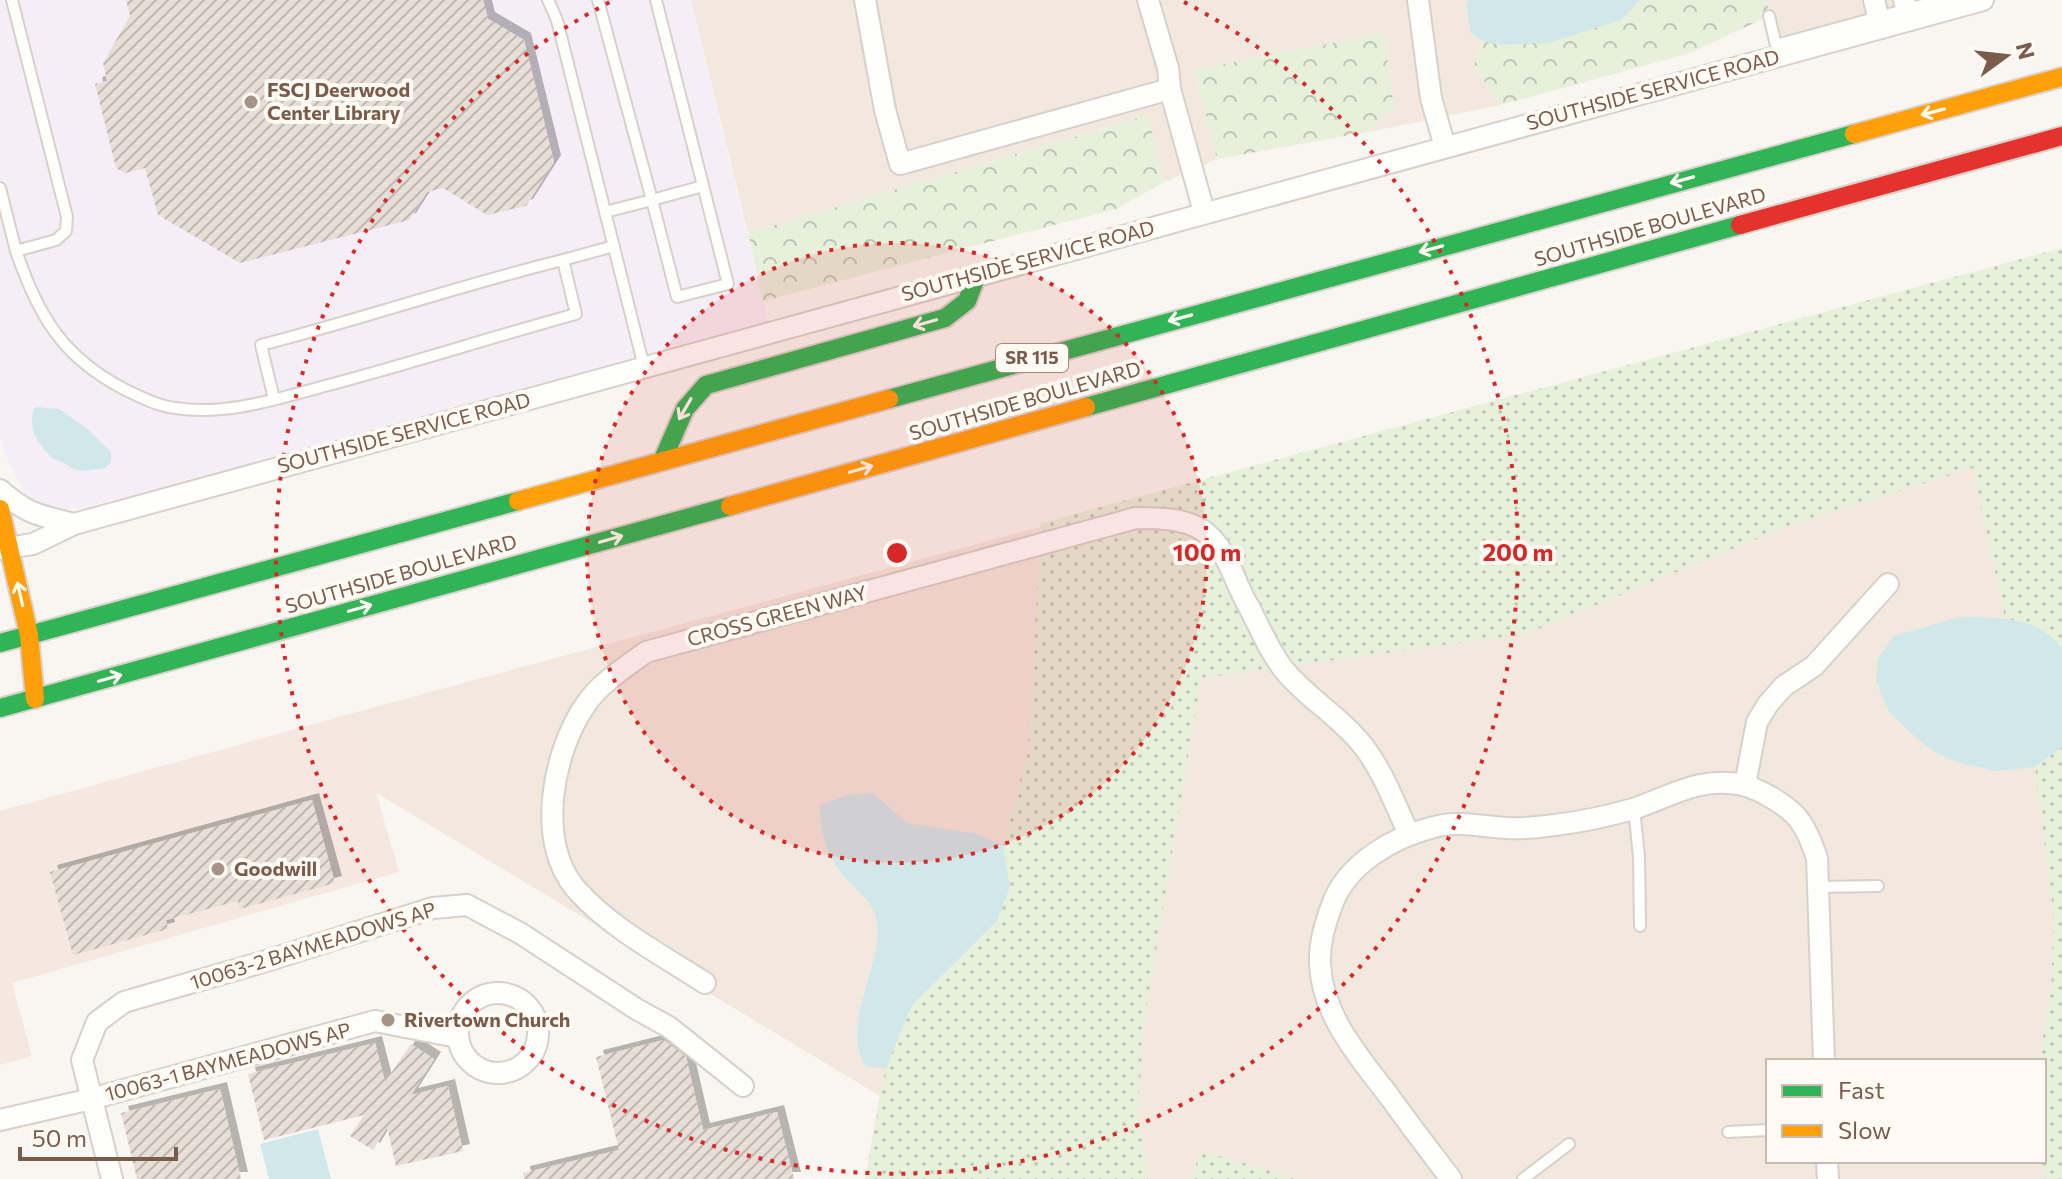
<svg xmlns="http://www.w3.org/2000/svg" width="2062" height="1179" font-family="Commissioner,sans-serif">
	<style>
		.residential { fill: #f2e8de; fill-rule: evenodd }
		.commercial { fill: #f6e8e1 }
		.education { fill: #f6eef6 }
		.green { fill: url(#green-dots) }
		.forest { fill: url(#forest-crowns) }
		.water { fill: #d0e8ea }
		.building { fill: url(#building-hatch); filter: url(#shadow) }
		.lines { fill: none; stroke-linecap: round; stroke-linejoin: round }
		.lane-casing { stroke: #d7d1cb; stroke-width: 14 }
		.street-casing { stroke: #d7d1cb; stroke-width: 24 }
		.fast-casing { stroke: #d9d2cb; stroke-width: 22 }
		.slow-casing { stroke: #d9d2cb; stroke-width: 22 }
		.jam-casing { stroke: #d9d2cb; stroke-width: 22 }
		.lane { stroke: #fefefd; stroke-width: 10 }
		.street { stroke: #fefefd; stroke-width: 20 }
		.fast { stroke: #30b455; stroke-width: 18 }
		.slow { stroke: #ff9f0a; stroke-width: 18 }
		.jam { stroke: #e5322d; stroke-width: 18 }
		.oneway { stroke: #fffaf3 }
		.ring { fill: none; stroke: #d62828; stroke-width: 4; stroke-dasharray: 4 8 }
		.poi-dot { fill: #a69286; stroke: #fffaf3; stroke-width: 3 }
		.labels { text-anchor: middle; stroke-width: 8; stroke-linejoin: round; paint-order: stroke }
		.shield { fill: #fffaf3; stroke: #a28b7f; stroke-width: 2 }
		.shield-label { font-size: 18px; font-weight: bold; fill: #7a5c4d }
		.poi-label { font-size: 20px; font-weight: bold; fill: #7a5c4d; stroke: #fffaf3; text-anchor: start }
		.street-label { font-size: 20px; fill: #7a5c4d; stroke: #fffaf3 }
		.centre { fill: #d62828; stroke: #fffaf3; stroke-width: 4 }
		.ring-label { font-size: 24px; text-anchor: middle; font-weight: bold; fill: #d62828; stroke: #fffaf3; stroke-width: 8; stroke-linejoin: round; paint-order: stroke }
	</style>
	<defs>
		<pattern id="green-dots" width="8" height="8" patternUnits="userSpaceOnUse" patternTransform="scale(2)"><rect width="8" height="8" fill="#e7f0db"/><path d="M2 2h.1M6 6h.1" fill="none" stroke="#c0c6b4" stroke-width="1.8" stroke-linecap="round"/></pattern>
		<pattern id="forest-crowns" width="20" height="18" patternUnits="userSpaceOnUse" patternTransform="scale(2)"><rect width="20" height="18" fill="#e7f0db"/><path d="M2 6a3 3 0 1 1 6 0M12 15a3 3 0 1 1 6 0" fill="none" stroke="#c0c6b4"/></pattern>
		<pattern id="building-hatch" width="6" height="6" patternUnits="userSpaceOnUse" patternTransform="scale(2)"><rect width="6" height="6" fill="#e6ded7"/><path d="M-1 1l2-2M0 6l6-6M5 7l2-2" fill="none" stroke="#bfb7b1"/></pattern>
		<filter id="shadow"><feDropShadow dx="7" dy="-7" stdDeviation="0" flood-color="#0004"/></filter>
	</defs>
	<rect width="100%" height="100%" fill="#f9f5f0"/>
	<g class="residential">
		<path d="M 691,0 L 1468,0 L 1466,6 L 1471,32 L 1482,41 L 1474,66 L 1501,105 L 1368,132 L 1394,108 L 1384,33 L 1194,70 L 1217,159 L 1164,182 L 1147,115 L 748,233 Z"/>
		<path d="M 1767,0 L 1941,0 L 1776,45 Z"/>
		<path d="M 2062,250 L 2062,1179 L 865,1179 L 880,1096 L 375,792 L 353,713 ZM 1768,1061 L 2044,1061 L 2044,1161 L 1768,1161 Z"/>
	</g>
	<path class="commercial" d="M 353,713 L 399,872 L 12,983 L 32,1056 L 0,1065 L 0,811 Z"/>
	<path class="education" d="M 0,0 L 691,0 L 768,321 L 90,506 L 63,510 L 43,508 L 24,494 L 4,451 L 0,435 Z"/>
	<g class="green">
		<path d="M 2062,248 L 2062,649 L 2037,626 L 2005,618 L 1973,468 L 1791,525 L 1526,634 L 1201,678 L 1144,1023 L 1138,1110 L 1148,1179 L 865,1179 L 886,1068 L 912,1005 L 961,959 L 1010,887 L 1003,845 L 1028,751 L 1041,523 Z"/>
		<path d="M 2062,747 L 2062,1179 L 2045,1179 L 2041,1161 L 2044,1161 L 2044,1061 L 2039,1061 L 2051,990 L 2054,919 L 2035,767 Z"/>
		<path d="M 1200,1151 L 1301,1179 L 1192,1179 Z"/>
	</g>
	<g class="forest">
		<path d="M 1640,0 L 1767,0 L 1769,16 L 1690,53 L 1501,105 L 1474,66 L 1482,41 L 1500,45 L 1637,5 Z"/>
		<path d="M 1384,33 L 1394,108 L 1368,132 L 1217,159 L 1194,70 Z"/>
		<path d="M 1148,115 L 1164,182 L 1116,209 L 763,301 L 748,233 Z"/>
	</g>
	<g class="water">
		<path d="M 1468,0 L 1640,0 L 1621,20 L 1548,43 L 1500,45 L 1482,41 L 1471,33 L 1466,6 Z"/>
		<path d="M 35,407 L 59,409 L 89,430 L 111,452 L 111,462 L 105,468 C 97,469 87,472 78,470 C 69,469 65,460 54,460 C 40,446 25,428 35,407 Z"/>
		<path d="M 1960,617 C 1996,618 2039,615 2062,649 L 2062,747 L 2035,767 L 1995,771 L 1957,762 L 1934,752 L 1906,729 L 1888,710 L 1876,681 L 1878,659 L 1894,636 Z"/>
		<path d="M 873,793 L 907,823 L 977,834 L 1003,845 L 1010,887 L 997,921 L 912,1005 L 886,1068 L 866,1067 C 838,1021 886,966 876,917 C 873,902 856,889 846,879 C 827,857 820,833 820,805 L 849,795 Z"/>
		<path d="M 318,1129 L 331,1179 L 269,1179 L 260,1144 Z"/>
	</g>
	<g class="building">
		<path d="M 126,0 L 483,0 L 488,19 L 524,40 L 554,162 L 526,206 L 487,215 L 443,188 L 427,192 L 409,220 L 240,263 L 158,215 L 145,168 L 125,173 L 116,168 L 95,84 L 107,81 L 103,63 L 130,16 Z"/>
		<path d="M 312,800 L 335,883 L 240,909 L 238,901 L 166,920 L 168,929 L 73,955 L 50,872 Z"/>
		<path d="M 664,1040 L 686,1057 L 703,1130 L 777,1112 L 794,1179 L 524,1179 L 523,1173 L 619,1150 L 596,1057 Z"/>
		<path d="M 375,1043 L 385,1082 L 411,1044 L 434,1059 L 411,1095 L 448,1086 L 463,1151 L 396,1166 L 387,1127 L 373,1150 L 350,1136 L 364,1115 L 264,1140 L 248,1074 Z"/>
		<path d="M 220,1089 L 241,1179 L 137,1179 L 121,1113 Z"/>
	</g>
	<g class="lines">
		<defs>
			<g id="lane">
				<path d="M 548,0 L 557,20 L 644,367"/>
				<path d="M 598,0 L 652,200 L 703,186"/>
				<path d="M 1769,16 L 1776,45 L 1941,0"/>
				<path d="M 0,188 L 16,251 L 56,240 L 66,231 L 67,217 L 12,0"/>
				<path d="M 605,212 L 652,200 L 677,297 L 728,284 L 656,0"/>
				<path d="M 16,251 C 38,315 62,357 124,389 C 140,397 158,406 175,408 C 225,416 277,399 325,386 C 409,364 492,337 576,314 L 563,260 L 614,246"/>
				<path d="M 274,399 L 261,345 C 362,319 461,285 563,260"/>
				<path d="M 1634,808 L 1639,857 L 1640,926"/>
				<path d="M 1818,887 L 1878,886"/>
				<path d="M 1728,1132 L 1768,1130"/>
				<path d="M 1523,1179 L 1569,1144"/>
			</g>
			<g id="street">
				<path d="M 865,0 L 885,110 L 900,164 L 1170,89 L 1204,212"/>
				<path d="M 1148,0 L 1168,68 L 1170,89"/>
				<path d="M 1418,0 L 1431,98 L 1445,147"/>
				<path d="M 1874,0 L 1881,28"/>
				<path d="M 1904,0 L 1910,20"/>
				<path d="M 0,490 C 28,515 39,515 74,524"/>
				<path d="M 0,549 L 33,544 L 74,524 L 1983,0"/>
				<path d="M 1745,785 L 1757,722 L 1768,704 L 1784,686 L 1814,666 L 1888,584"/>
				<path d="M 705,983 C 662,955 610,928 576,889 C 535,842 553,751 586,704 C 600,683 626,667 646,652 L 1136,518 C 1157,518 1184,518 1202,530 C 1229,549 1233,581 1249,607 C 1260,628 1270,653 1285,671 C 1308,699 1342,718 1364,747 C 1384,773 1395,805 1409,834"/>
				<circle cx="498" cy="1033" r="40"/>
				<path d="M 0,1120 L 91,1099 L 375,1021 L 457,1037"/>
				<path d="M 1827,1161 L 1828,1179"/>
				<path d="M 112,1179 L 82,1060 L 97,1022 L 124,1002 L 266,961 L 433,908 L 467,905 L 520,933 L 638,1010 L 669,1027 L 743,1086"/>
				<path d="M 1451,1179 C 1430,1151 1409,1124 1389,1096 C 1359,1057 1322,1015 1320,964 C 1319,944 1325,923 1332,905 C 1347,863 1394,837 1434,827 C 1458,820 1483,827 1507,828 C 1522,829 1540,827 1555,825 C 1581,822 1608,816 1633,809 C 1672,796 1699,776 1743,785 C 1759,789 1783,803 1795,815 C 1806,827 1812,844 1817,858 L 1824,1061"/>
			</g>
			<g id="fast">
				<path d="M 889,399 L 1854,134"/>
				<path d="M 1086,407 L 1740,225"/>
				<path d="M 663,459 L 685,409 L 706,385 L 945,318 L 967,301 L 977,275"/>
				<path d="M 0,643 L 518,501"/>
				<path d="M 0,708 L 730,506"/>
			</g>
			<g id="slow">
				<path d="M 1854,134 L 2062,77"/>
				<path d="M 518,501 L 889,399"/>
				<path d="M 730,506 L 1086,407"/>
				<path d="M 0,509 L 29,635 L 35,699"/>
			</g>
			<path id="jam" d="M 1740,225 L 2062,136"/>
		</defs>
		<use href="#lane" class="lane-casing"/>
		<use href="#street" class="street-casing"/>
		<use href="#fast" class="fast-casing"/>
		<use href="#slow" class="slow-casing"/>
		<use href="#jam" class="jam-casing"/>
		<use href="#lane" class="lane"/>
		<use href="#street" class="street"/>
		<use href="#fast" class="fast"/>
		<use href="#slow" class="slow"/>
		<use href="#jam" class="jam"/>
	</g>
	<defs><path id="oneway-shaft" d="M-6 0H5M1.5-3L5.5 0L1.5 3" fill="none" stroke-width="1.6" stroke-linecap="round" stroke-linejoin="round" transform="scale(2)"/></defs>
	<g class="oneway">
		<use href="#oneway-shaft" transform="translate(1933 112) rotate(165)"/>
		<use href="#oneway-shaft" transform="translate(1682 180) rotate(165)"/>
		<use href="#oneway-shaft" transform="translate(1431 249) rotate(165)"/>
		<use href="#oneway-shaft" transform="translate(1180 318) rotate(165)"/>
		<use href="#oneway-shaft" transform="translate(925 323) rotate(164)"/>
		<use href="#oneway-shaft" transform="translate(685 409) rotate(120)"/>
		<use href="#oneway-shaft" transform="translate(861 469) rotate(-16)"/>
		<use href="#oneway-shaft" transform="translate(611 539) rotate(-16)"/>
		<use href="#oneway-shaft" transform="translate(20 594) rotate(-103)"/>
		<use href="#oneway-shaft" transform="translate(360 608) rotate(-16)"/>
		<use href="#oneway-shaft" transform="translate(110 678) rotate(-16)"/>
	</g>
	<circle cx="897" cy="553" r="310" fill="#d62828" fill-opacity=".12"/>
	<g class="ring">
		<circle cx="897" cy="553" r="310"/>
		<path d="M1184 2A621 621 0 1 1 610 2"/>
	</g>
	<g class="poi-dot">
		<circle cx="251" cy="102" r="8"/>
		<circle cx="218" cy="869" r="8"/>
		<circle cx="388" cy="1020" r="8"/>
	</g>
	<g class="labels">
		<rect class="shield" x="996" y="344" width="72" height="28" rx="6"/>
		<g class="shield-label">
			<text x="1032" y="364">SR 115</text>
		</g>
		<g class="poi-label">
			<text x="267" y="97">FSCJ Deerwood<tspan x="267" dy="23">Center Library</tspan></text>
			<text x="234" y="876">Goodwill</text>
			<text x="404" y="1027">Rivertown Church</text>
		</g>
		<g class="street-label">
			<text transform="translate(1653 90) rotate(-15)" y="7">SOUTHSIDE SERVICE ROAD</text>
			<text transform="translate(1650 227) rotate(-16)" y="7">SOUTHSIDE BOULEVARD</text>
			<text transform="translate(1028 261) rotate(-15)" y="7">SOUTHSIDE SERVICE ROAD</text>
			<text transform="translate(1025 401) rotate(-16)" y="7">SOUTHSIDE BOULEVARD</text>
			<text transform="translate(404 433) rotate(-15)" y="7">SOUTHSIDE SERVICE ROAD</text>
			<text transform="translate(401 574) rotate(-16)" y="7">SOUTHSIDE BOULEVARD</text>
			<text transform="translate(777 616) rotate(-15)" y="7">CROSS GREEN WAY</text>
			<text transform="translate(313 946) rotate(-17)" y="7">10063-2 BAYMEADOWS AP</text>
			<text transform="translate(228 1062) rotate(-15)" y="7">10063-1 BAYMEADOWS AP</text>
		</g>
	</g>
	<circle cx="897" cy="553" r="12" class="centre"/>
	<g class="ring-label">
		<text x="1207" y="561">100 m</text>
		<text x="1518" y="561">200 m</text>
	</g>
	<rect x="1766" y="1059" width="280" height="104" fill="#fffaf3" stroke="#cabbb1" stroke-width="2"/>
	<rect x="1782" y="1085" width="40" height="12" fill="#30b455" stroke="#cabbb1" stroke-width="2"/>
	<text x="1838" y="1099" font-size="24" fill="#7a5c4d">Fast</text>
	<rect x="1782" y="1125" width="40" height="12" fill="#ff9f0a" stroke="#cabbb1" stroke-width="2"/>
	<text x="1838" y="1139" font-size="24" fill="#7a5c4d">Slow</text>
	<g transform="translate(2006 56) rotate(75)" stroke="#fffaf3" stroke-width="6" paint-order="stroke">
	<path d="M0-6L14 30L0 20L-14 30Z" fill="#7a5c4d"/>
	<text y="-12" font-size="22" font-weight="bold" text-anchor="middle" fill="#7a5c4d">N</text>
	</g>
	<path d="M20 1147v12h156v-12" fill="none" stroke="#7a5c4d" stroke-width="4"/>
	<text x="32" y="1147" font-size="24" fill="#7a5c4d" stroke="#fffaf3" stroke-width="6" paint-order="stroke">50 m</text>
</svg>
